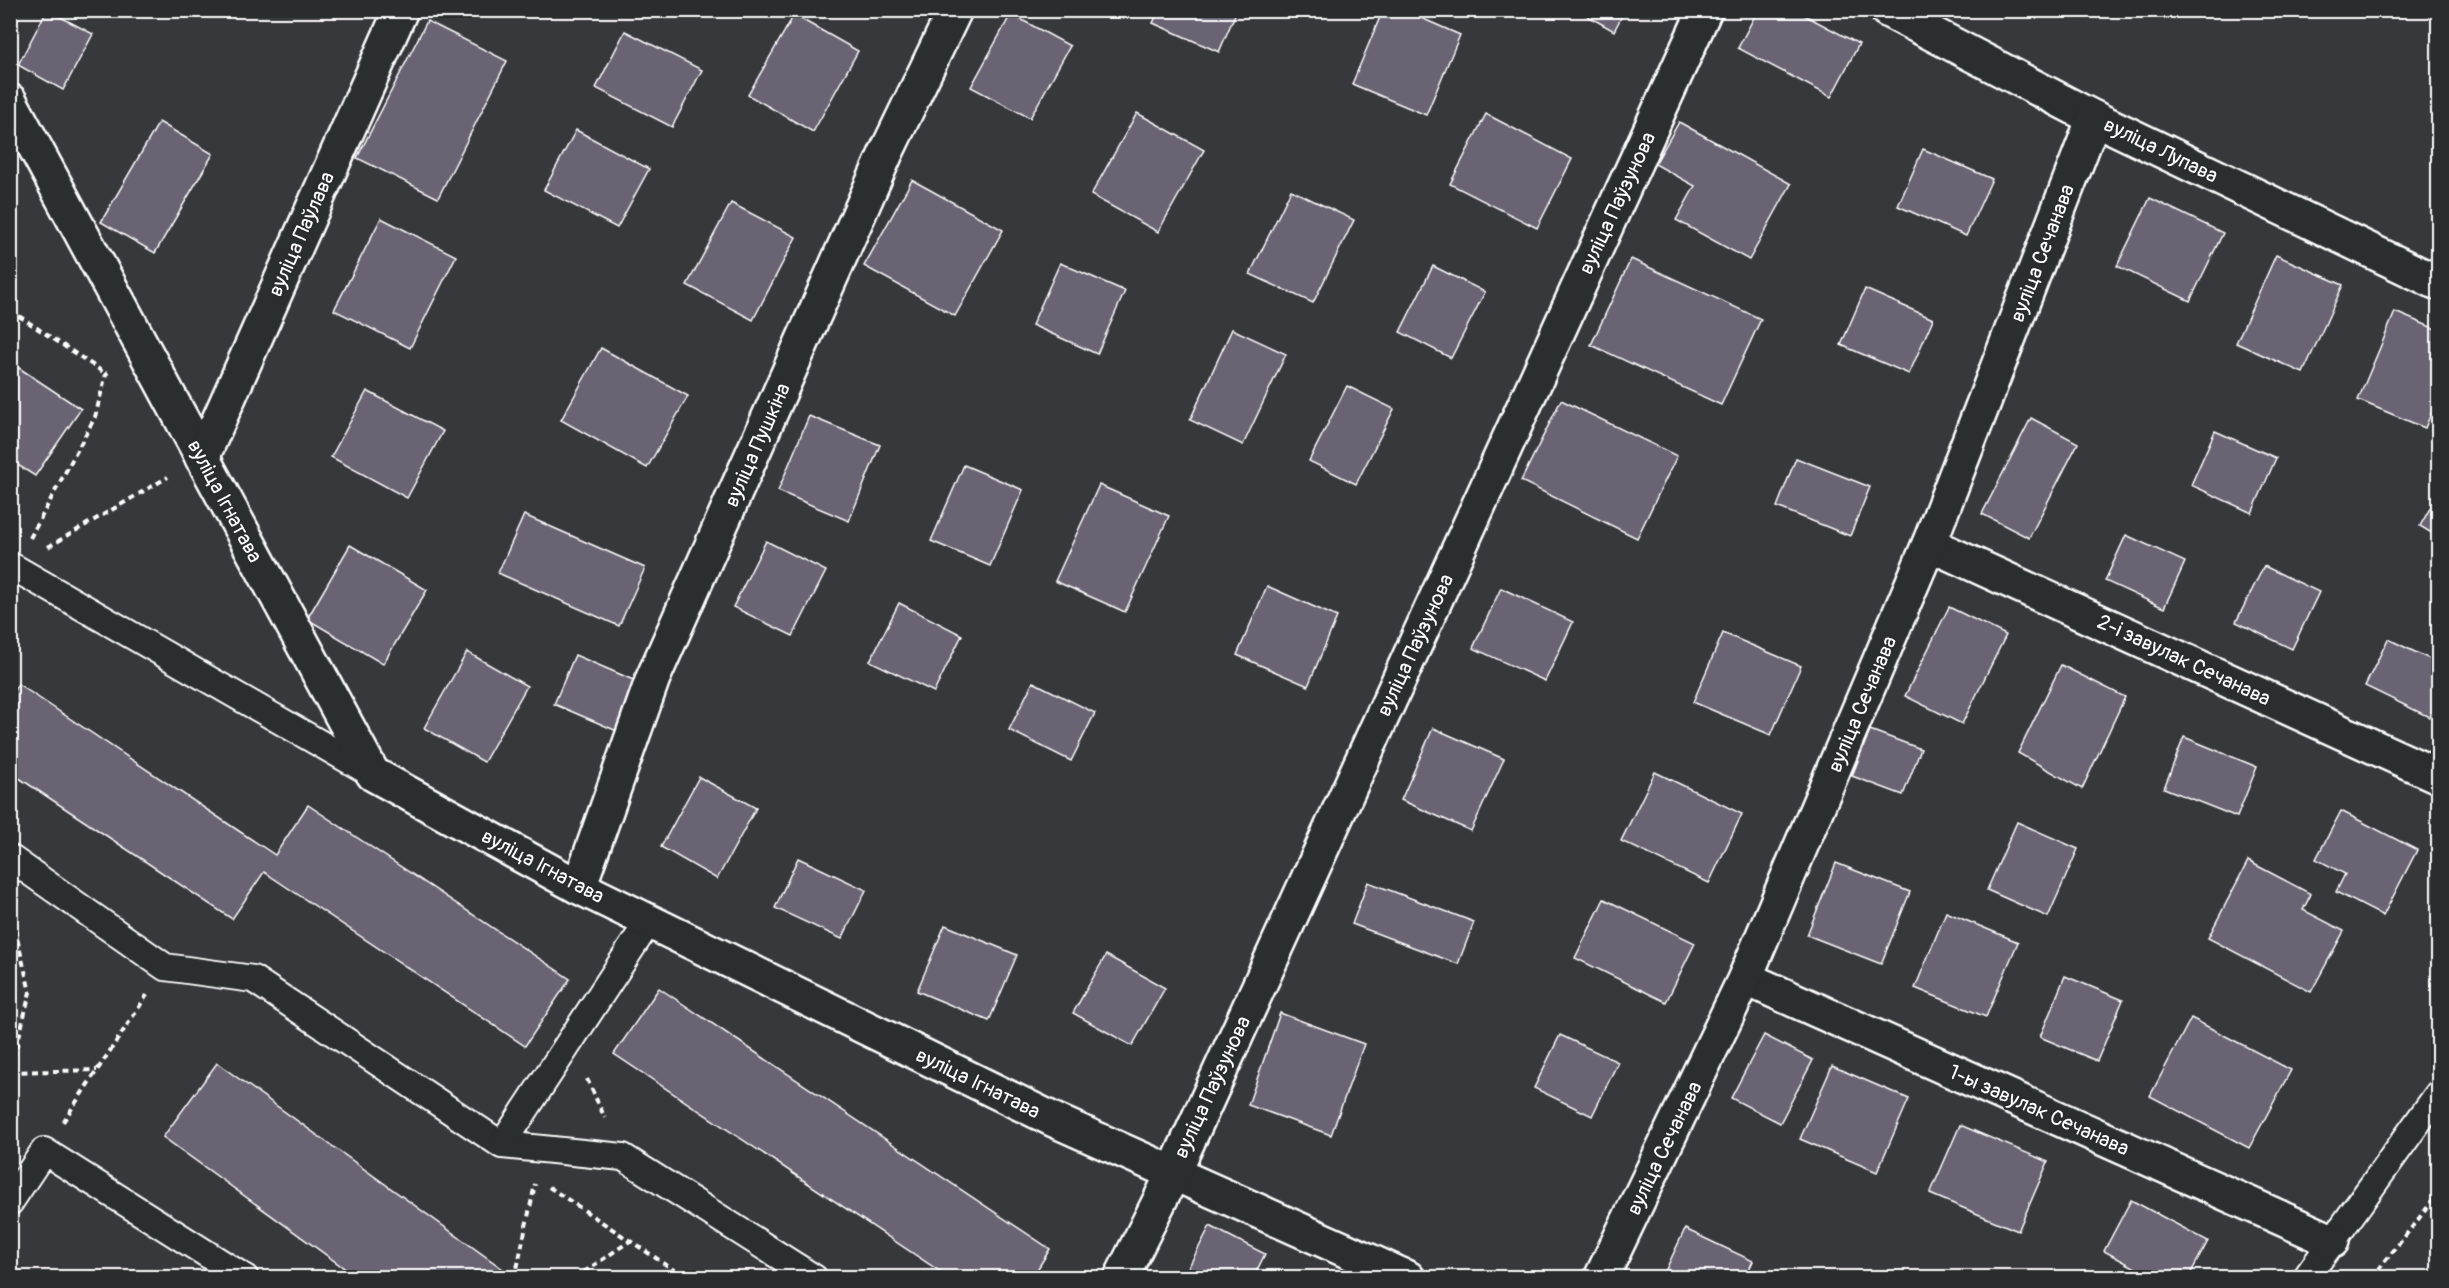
<svg xmlns="http://www.w3.org/2000/svg" width="2449" height="1288" font-family="Pangolin,sans-serif">
	<style>
		.building { fill: #6b6373; stroke: #fff; stroke-width: 1.5 }
		.lines { fill: none; stroke-linecap: round; stroke-linejoin: round }
		.service-casing { stroke: #fff; stroke-width: 30 }
		.minor-casing { stroke: #fff; stroke-width: 38 }
		.path { stroke: #fff; stroke-width: 4; stroke-dasharray: 6 4.5; stroke-linecap: butt }
		.service { stroke: #2a2d2e; stroke-width: 26 }
		.minor { stroke: #2a2d2e; stroke-width: 33 }
		.labels { text-anchor: middle; stroke-width: 4.5; stroke-linejoin: round; paint-order: stroke }
		.street-label { font-size: 21px; fill: #fff; stroke: #2a2d2e }
	</style>
	<rect width="100%" height="100%" fill="#37383c"/>
	<filter id="ink" filterUnits="userSpaceOnUse"><feTurbulence type="fractalNoise" baseFrequency=".0167" numOctaves="2"/><feDisplacementMap in="SourceGraphic" scale="12" xChannelSelector="R" yChannelSelector="G"/><feConvolveMatrix kernelMatrix="1 2 1 2 8 2 1 2 1" color-interpolation-filters="sRGB"/></filter>
	<g filter="url(#ink)">
		<g class="building">
			<path d="M 47,10 L 93,34 L 63,90 L 18,65 Z"/>
			<path d="M 1159,10 L 1237,10 L 1219,52 L 1153,23 Z"/>
			<path d="M 1383,10 L 1403,10 L 1460,35 L 1426,115 L 1352,84 Z"/>
			<path d="M 1577,10 L 1625,10 L 1614,31 Z"/>
			<path d="M 1758,10 L 1795,10 L 1859,44 L 1831,97 L 1738,48 Z"/>
			<path d="M 1011,14 L 1070,46 L 1030,118 L 971,87 Z"/>
			<path d="M 794,15 L 858,51 L 813,132 L 748,95 Z"/>
			<path d="M 427,21 L 507,61 L 438,198 L 357,158 Z"/>
			<path d="M 625,31 L 702,70 L 672,127 L 596,88 Z"/>
			<path d="M 1137,113 L 1204,150 L 1158,232 L 1091,195 Z"/>
			<path d="M 1486,114 L 1572,159 L 1537,228 L 1450,184 Z"/>
			<path d="M 159,122 L 213,154 L 155,253 L 101,222 Z"/>
			<path d="M 1679,122 L 1791,184 L 1749,260 L 1676,220 L 1695,186 L 1655,164 Z"/>
			<path d="M 576,130 L 649,169 L 617,228 L 544,190 Z"/>
			<path d="M 1923,149 L 1992,179 L 1966,236 L 1898,206 Z"/>
			<path d="M 912,180 L 1003,230 L 955,316 L 864,266 Z"/>
			<path d="M 1291,190 L 1354,220 L 1313,303 L 1250,274 Z"/>
			<path d="M 2150,198 L 2223,233 L 2190,301 L 2117,266 Z"/>
			<path d="M 731,203 L 796,237 L 753,320 L 687,285 Z"/>
			<path d="M 381,218 L 456,256 L 410,348 L 334,310 Z"/>
			<path d="M 2276,255 L 2343,285 L 2303,373 L 2236,343 Z"/>
			<path d="M 1631,259 L 1761,319 L 1721,405 L 1591,345 Z"/>
			<path d="M 1060,263 L 1125,291 L 1097,354 L 1032,325 Z"/>
			<path d="M 1433,266 L 1485,292 L 1451,358 L 1400,332 Z"/>
			<path d="M 1865,289 L 1933,319 L 1909,374 L 1841,345 Z"/>
			<path d="M 2395,312 L 2438,330 L 2438,397 L 2425,428 L 2358,400 Z"/>
			<path d="M 1232,329 L 1286,354 L 1243,445 L 1190,420 Z"/>
			<path d="M 601,348 L 688,396 L 647,468 L 561,420 Z"/>
			<path d="M 10,362 L 81,409 L 35,476 L 10,460 Z"/>
			<path d="M 1347,386 L 1394,409 L 1356,484 L 1309,461 Z"/>
			<path d="M 367,391 L 443,431 L 407,498 L 331,457 Z"/>
			<path d="M 1561,400 L 1677,456 L 1637,538 L 1521,481 Z"/>
			<path d="M 809,416 L 880,445 L 849,521 L 778,491 Z"/>
			<path d="M 2031,418 L 2078,443 L 2029,538 L 1982,514 Z"/>
			<path d="M 2215,431 L 2276,458 L 2252,513 L 2191,485 Z"/>
			<path d="M 1796,458 L 1870,487 L 1850,536 L 1777,507 Z"/>
			<path d="M 964,465 L 1023,490 L 990,566 L 931,541 Z"/>
			<path d="M 1099,485 L 1169,516 L 1125,612 L 1055,581 Z"/>
			<path d="M 2438,494 L 2438,537 L 2420,526 Z"/>
			<path d="M 524,515 L 645,568 L 619,626 L 498,573 Z"/>
			<path d="M 2126,535 L 2185,562 L 2164,608 L 2105,581 Z"/>
			<path d="M 766,541 L 826,571 L 793,636 L 733,607 Z"/>
			<path d="M 350,545 L 427,590 L 383,664 L 307,619 Z"/>
			<path d="M 2264,566 L 2319,592 L 2292,649 L 2236,622 Z"/>
			<path d="M 1267,586 L 1337,617 L 1308,686 L 1237,655 Z"/>
			<path d="M 1501,588 L 1573,622 L 1545,681 L 1473,648 Z"/>
			<path d="M 899,603 L 962,635 L 934,692 L 870,661 Z"/>
			<path d="M 1949,607 L 2006,635 L 1962,724 L 1905,696 Z"/>
			<path d="M 1723,633 L 1801,666 L 1771,735 L 1693,702 Z"/>
			<path d="M 2388,639 L 2438,663 L 2438,697 L 2429,717 L 2365,686 Z"/>
			<path d="M 467,652 L 527,686 L 484,762 L 424,728 Z"/>
			<path d="M 575,655 L 638,682 L 617,731 L 554,704 Z"/>
			<path d="M 2061,665 L 2125,697 L 2082,789 L 2018,753 Z"/>
			<path d="M 1033,682 L 1095,713 L 1071,761 L 1009,730 Z"/>
			<path d="M 18,684 L 275,855 L 308,805 L 570,979 L 525,1046 L 264,872 L 232,919 L 10,772 L 10,696 Z"/>
			<path d="M 1433,728 L 1504,759 L 1471,831 L 1401,800 Z"/>
			<path d="M 1870,730 L 1921,749 L 1903,795 L 1852,776 Z"/>
			<path d="M 2184,737 L 2257,767 L 2237,817 L 2164,788 Z"/>
			<path d="M 1655,772 L 1742,814 L 1709,883 L 1621,841 Z"/>
			<path d="M 699,777 L 756,808 L 717,879 L 661,847 Z"/>
			<path d="M 2341,811 L 2417,850 L 2383,916 L 2336,892 L 2345,874 L 2316,859 Z"/>
			<path d="M 2017,822 L 2078,849 L 2048,917 L 1987,890 Z"/>
			<path d="M 798,858 L 866,890 L 842,939 L 775,908 Z"/>
			<path d="M 2248,861 L 2311,894 L 2303,910 L 2344,931 L 2311,992 L 2208,938 Z"/>
			<path d="M 1836,863 L 1910,892 L 1881,964 L 1807,935 Z"/>
			<path d="M 1368,882 L 1474,922 L 1458,964 L 1352,924 Z"/>
			<path d="M 1604,899 L 1695,943 L 1666,1002 L 1575,958 Z"/>
			<path d="M 1946,912 L 2018,942 L 1986,1017 L 1915,988 Z"/>
			<path d="M 945,925 L 1017,955 L 989,1021 L 917,991 Z"/>
			<path d="M 1106,955 L 1165,988 L 1132,1046 L 1073,1013 Z"/>
			<path d="M 2065,976 L 2123,1000 L 2097,1061 L 2040,1037 Z"/>
			<path d="M 659,988 L 1050,1249 L 1032,1278 L 950,1278 L 614,1054 Z"/>
			<path d="M 1280,1013 L 1364,1044 L 1331,1135 L 1248,1105 Z"/>
			<path d="M 2191,1018 L 2291,1070 L 2249,1148 L 2150,1096 Z"/>
			<path d="M 1560,1035 L 1618,1062 L 1592,1116 L 1534,1088 Z"/>
			<path d="M 1764,1035 L 1813,1060 L 1780,1123 L 1731,1098 Z"/>
			<path d="M 217,1063 L 507,1272 L 504,1278 L 358,1278 L 163,1137 Z"/>
			<path d="M 1832,1066 L 1909,1099 L 1877,1172 L 1800,1139 Z"/>
			<path d="M 1960,1125 L 2048,1162 L 2018,1231 L 1930,1194 Z"/>
			<path d="M 2131,1200 L 2208,1241 L 2188,1278 L 2154,1278 L 2104,1251 Z"/>
			<path d="M 1210,1226 L 1265,1254 L 1253,1278 L 1183,1278 Z"/>
			<path d="M 1685,1229 L 1753,1261 L 1745,1278 L 1662,1278 Z"/>
		</g>
		<g class="lines">
			<defs>
				<g id="service">
					<path d="M 10,572 L 13,567 L 373,774"/>
					<path d="M 10,858 L 165,967 L 253,979 L 502,1145 L 623,1157 L 814,1278"/>
					<path d="M 502,1145 L 649,921"/>
					<path d="M 10,1202 L 44,1151 L 245,1278"/>
					<path d="M 2306,1278 L 2438,1094"/>
				</g>
				<g id="minor">
					<path d="M 1887,10 L 2094,118 L 2438,283"/>
					<path d="M 10,101 L 373,774 L 579,887 L 1054,1120 L 1408,1278"/>
					<path d="M 202,458 L 401,10"/>
					<path d="M 1929,544 L 2438,776"/>
					<path d="M 579,887 L 653,678 L 886,153 L 955,10"/>
					<path d="M 1745,978 L 2332,1241"/>
					<path d="M 1121,1278 L 1174,1172 L 1705,10"/>
					<path d="M 1601,1278 L 1745,978 L 1929,544 L 2094,118"/>
				</g>
			</defs>
			<use href="#service" class="service-casing"/>
			<use href="#minor" class="minor-casing"/>
			<g class="path">
				<path d="M 10,310 L 106,374"/>
				<path d="M 30,538 L 95,417 L 106,374 L 110,371"/>
				<path d="M 48,547 L 168,477"/>
				<path d="M 10,909 L 30,992 L 10,1074"/>
				<path d="M 11,1072 L 97,1070"/>
				<path d="M 587,1079 L 605,1118"/>
				<path d="M 63,1122 L 147,995"/>
				<path d="M 549,1187 L 686,1278"/>
				<path d="M 515,1278 L 535,1184"/>
				<path d="M 575,1278 L 630,1241"/>
				<path d="M 2372,1278 L 2438,1194"/>
			</g>
			<use href="#service" class="service"/>
			<use href="#minor" class="minor"/>
		</g>
	</g>
	<g class="labels">
		<g class="street-label">
			<text transform="translate(2161 150) rotate(26)" y="7">вуліца Лупава</text>
			<text transform="translate(1617 203) rotate(-65)" y="7">вуліца Паўзунова</text>
			<text transform="translate(301 234) rotate(-66)" y="7">вуліца Паўлава</text>
			<text transform="translate(2042 253) rotate(-69)" y="7">вуліца Сечанава</text>
			<text transform="translate(757 445) rotate(-66)" y="7">вуліца Пушкіна</text>
			<text transform="translate(225 501) rotate(62)" y="7">вуліца Ігнатава</text>
			<text transform="translate(1415 645) rotate(-65)" y="7">вуліца Паўзунова</text>
			<text transform="translate(2184 660) rotate(25)" y="7">2-і завулак Сечанава</text>
			<text transform="translate(1862 704) rotate(-67)" y="7">вуліца Сечанава</text>
			<text transform="translate(543 866) rotate(28)" y="7">вуліца Ігнатава</text>
			<text transform="translate(978 1083) rotate(26)" y="7">вуліца Ігнатава</text>
			<text transform="translate(1212 1087) rotate(-65)" y="7">вуліца Паўзунова</text>
			<text transform="translate(2039 1110) rotate(24)" y="7">1-ы завулак Сечанава</text>
			<text transform="translate(1664 1148) rotate(-64)" y="7">вуліца Сечанава</text>
		</g>
	</g>
	<rect width="2449" height="1288" fill="none" stroke="#2a2d2e" stroke-width="36"/>
	<rect x="18" y="18" width="2413" height="1252" fill="none" stroke="#fff" stroke-width="2" filter="url(#ink)"/>
</svg>
